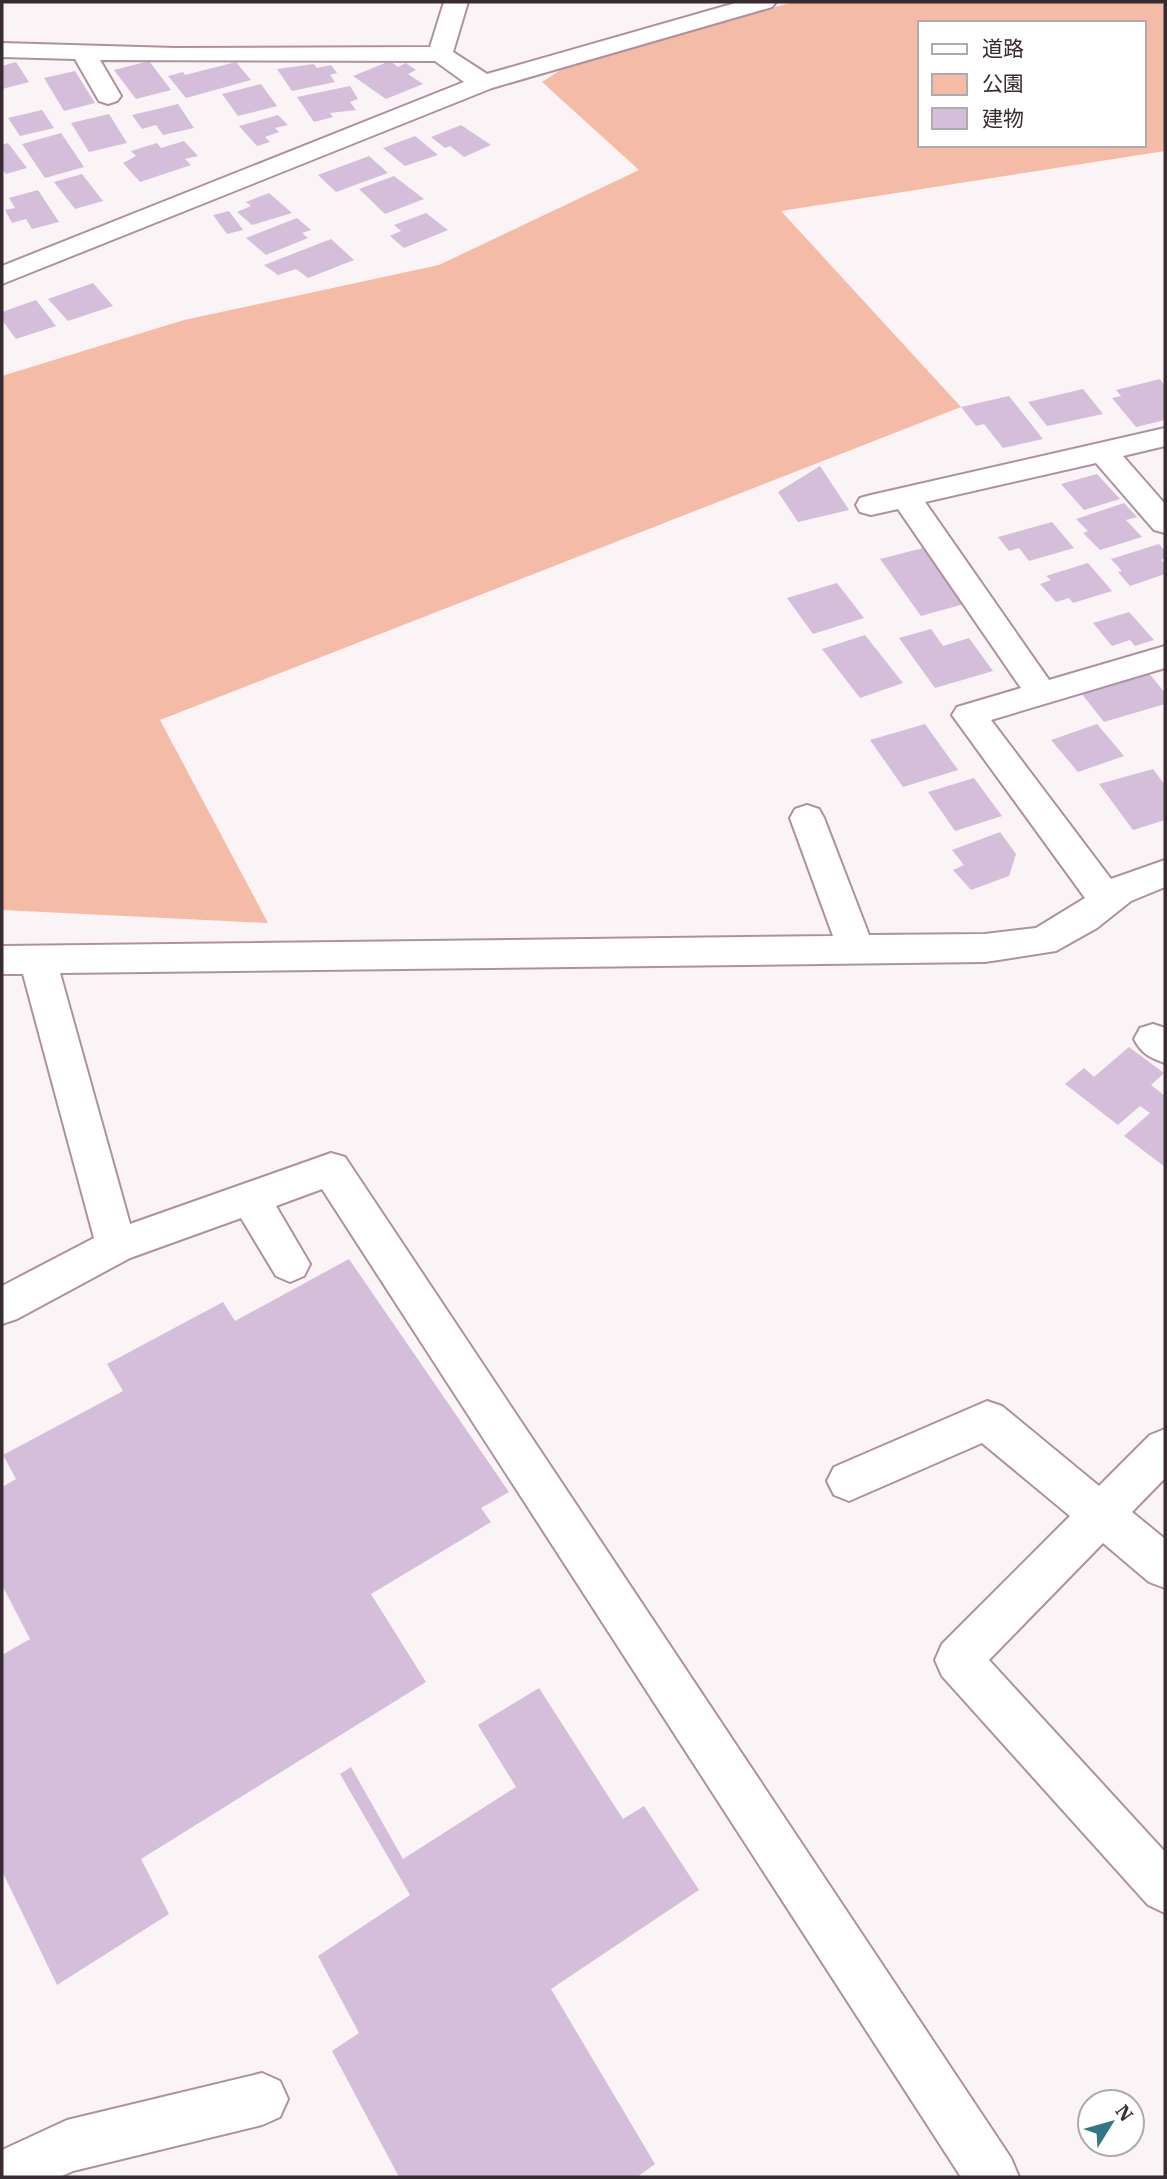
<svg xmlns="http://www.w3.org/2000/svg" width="1167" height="2179" font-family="'IBM Plex Serif','Noto Sans JP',serif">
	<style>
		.green { fill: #f4bba7; fill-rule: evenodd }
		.building { fill: #d5bed9 }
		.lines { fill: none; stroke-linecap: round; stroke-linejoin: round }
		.minor-casing { stroke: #b090a0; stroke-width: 4 }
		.minor { fill: #fff; fill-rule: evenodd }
	</style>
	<rect width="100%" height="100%" fill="#fbf4f7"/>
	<path class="green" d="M 793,2 L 1165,2 L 1165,151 L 781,211 L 961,407 L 160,720 L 268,923 L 2,910 L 2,376 L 184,320 L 439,265 L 639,170 L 542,82 L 568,65 ZM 920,23 L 1144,23 L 1144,145 L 920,145 Z"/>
	<g class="building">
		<path d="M 149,61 L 171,90 L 136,99 L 114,70 Z"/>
		<path d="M 390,61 L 398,67 L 406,63 L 416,70 L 408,74 L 423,84 L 386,99 L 353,76 Z"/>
		<path d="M 16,62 L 29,82 L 2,89 L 2,66 Z"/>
		<path d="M 236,62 L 251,80 L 186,98 L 168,76 L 183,72 L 185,75 Z"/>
		<path d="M 314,64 L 317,68 L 331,65 L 337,73 L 330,75 L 335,82 L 292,91 L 277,69 Z"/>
		<path d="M 75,71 L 95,103 L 64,111 L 44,78 Z"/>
		<path d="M 261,84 L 277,106 L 238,116 L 222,94 Z"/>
		<path d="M 350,86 L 358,99 L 350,102 L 356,110 L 330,113 L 333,117 L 314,122 L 297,97 Z"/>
		<path d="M 178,104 L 194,128 L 163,135 L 156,125 L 142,129 L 132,115 Z"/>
		<path d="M 42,110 L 54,128 L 20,136 L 8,118 Z"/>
		<path d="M 109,114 L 127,143 L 89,152 L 71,123 Z"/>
		<path d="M 278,115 L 288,125 L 275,128 L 279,132 L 265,137 L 270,142 L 257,146 L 239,126 Z"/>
		<path d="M 461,125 L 491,145 L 464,157 L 450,146 L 445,148 L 431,137 Z"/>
		<path d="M 61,133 L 84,167 L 45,178 L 22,144 Z"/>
		<path d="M 415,136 L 438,155 L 405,166 L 383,148 Z"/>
		<path d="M 184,141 L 198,156 L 185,159 L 191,165 L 140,182 L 123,163 L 136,156 L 131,151 L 157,143 L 161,148 Z"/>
		<path d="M 8,143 L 27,168 L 6,174 L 2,169 L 2,145 Z"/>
		<path d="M 369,156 L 388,173 L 336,192 L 318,175 Z"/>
		<path d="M 82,174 L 103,201 L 75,209 L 54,182 Z"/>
		<path d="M 394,176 L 424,199 L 385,214 L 359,189 Z"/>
		<path d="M 38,190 L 59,222 L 32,229 L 26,219 L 12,223 L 5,210 L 15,208 L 9,198 Z"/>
		<path d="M 269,193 L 292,213 L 252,225 L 237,212 L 251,206 L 246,202 Z"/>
		<path d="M 229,211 L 243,230 L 227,234 L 213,215 Z"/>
		<path d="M 426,213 L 448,230 L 404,248 L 390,236 L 401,231 L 394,225 Z"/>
		<path d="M 297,218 L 311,230 L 302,233 L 308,238 L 266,255 L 246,238 Z"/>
		<path d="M 331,239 L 354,260 L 308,278 L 296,269 L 278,275 L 264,265 Z"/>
		<path d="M 93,283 L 113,306 L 68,321 L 48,299 Z"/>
		<path d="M 36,300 L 56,326 L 16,339 L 2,320 L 2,312 Z"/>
		<path d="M 1160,379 L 1165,386 L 1165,420 L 1136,427 L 1112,398 L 1121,396 L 1116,390 Z"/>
		<path d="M 1083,389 L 1103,414 L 1047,426 L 1028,402 Z"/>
		<path d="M 1009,396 L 1043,439 L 1003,448 L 984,424 L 976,426 L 961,407 Z"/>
		<path d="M 820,466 L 849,510 L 798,522 L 778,492 Z"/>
		<path d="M 1097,474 L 1120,499 L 1084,510 L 1061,484 Z"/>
		<path d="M 1124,503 L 1137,517 L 1126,520 L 1142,537 L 1100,550 L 1083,533 L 1088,531 L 1076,519 Z"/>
		<path d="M 1052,522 L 1074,548 L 1029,561 L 1019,548 L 1009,551 L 998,537 Z"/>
		<path d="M 1159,544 L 1165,551 L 1165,558 L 1161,560 L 1165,564 L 1165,574 L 1130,586 L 1118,572 L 1122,571 L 1111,559 Z"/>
		<path d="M 923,548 L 964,604 L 921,616 L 880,559 Z"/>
		<path d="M 1088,563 L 1112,591 L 1073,603 L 1069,598 L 1056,602 L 1040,584 L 1051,580 L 1046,576 Z"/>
		<path d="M 837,583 L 864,618 L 813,634 L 787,598 Z"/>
		<path d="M 1129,612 L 1154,640 L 1135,646 L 1130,640 L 1112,646 L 1093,623 Z"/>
		<path d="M 931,629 L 943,646 L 969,638 L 993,671 L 935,688 L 899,638 Z"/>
		<path d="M 865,635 L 903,683 L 860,698 L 822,649 Z"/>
		<path d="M 1148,672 L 1165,693 L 1165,704 L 1104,722 L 1081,693 Z"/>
		<path d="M 925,724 L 958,770 L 903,787 L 870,740 Z"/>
		<path d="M 1097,724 L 1124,756 L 1078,772 L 1051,740 Z"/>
		<path d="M 1153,769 L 1165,785 L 1165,820 L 1133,830 L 1099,784 Z"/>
		<path d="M 974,778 L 1002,816 L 955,831 L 928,792 Z"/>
		<path d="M 1000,832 L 1016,854 L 1009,876 L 971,890 L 953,870 L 964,865 L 952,850 Z"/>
		<path d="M 1129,1047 L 1164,1073 L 1151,1085 L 1165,1096 L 1165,1167 L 1124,1136 L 1150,1113 L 1140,1106 L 1118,1125 L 1065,1084 L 1084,1068 L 1094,1077 Z"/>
		<path d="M 349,1259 L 509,1492 L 481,1508 L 491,1522 L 371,1594 L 426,1682 L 141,1859 L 169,1914 L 57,1985 L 2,1871 L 2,1655 L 30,1639 L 2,1585 L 2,1487 L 16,1479 L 3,1455 L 123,1391 L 107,1364 L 223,1302 L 235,1321 Z"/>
		<path d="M 539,1688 L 623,1819 L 644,1806 L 699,1890 L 551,1989 L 655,2164 L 637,2177 L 399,2177 L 332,2051 L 359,2033 L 318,1956 L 410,1895 L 340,1774 L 351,1767 L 403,1859 L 516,1787 L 478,1725 Z"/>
	</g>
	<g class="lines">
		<defs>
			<g id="minor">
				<path d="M 444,2 L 468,2 L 453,52 L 487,74 L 739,2 L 776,2 L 772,7 L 492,88 L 2,284 L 2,266 L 464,82 L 435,61 L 100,60 L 121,96 L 117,101 L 108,104 L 99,101 L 75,59 L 2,57 L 2,43 L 175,48 L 430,47 Z"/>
				<path d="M 1165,428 L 1165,446 L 1123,456 L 1165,504 L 1165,533 L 1154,530 L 1096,463 L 925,502 L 1049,680 L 1165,646 L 1165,668 L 991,720 L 1111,879 L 1165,860 L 1165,887 L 1131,901 L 1097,928 L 1056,951 L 985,962 L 60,973 L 130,1224 L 331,1153 L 345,1157 L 1011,2158 L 1019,2177 L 961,2177 L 322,1189 L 276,1206 L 310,1264 L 304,1276 L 290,1282 L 276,1276 L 241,1218 L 130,1258 L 17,1319 L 2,1324 L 2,1286 L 94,1238 L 23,974 L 2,974 L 2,946 L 833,936 L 790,818 L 795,809 L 807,805 L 819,809 L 824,818 L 869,935 L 985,934 L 1036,928 L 1085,898 L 952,715 L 957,707 L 1021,688 L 898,509 L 871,515 L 860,512 L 856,505 L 860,498 L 871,495 Z"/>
				<path d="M 1153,1024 L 1165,1028 L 1165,1063 C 1150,1058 1141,1053 1134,1039 L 1140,1028 Z"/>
				<path d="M 987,1401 L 1002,1406 L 1099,1486 L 1150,1435 L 1165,1429 L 1165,1478 L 1132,1512 L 1165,1539 L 1165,1588 L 1149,1582 L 1103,1543 L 989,1660 L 1165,1852 L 1165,1913 L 1148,1905 L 942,1676 L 935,1660 L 942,1644 L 1070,1516 L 982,1443 L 849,1501 L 834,1495 L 827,1481 L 834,1467 Z"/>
				<path d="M 262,2073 L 280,2081 L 288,2099 L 280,2117 L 262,2125 L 73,2171 L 60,2177 L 2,2177 L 2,2150 L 67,2120 Z"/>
			</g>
		</defs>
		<use href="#minor" class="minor-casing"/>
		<use href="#minor" class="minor"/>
	</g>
	<rect width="1167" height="2179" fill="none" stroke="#382b31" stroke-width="7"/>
	<rect x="918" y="21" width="228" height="126" fill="#ffffff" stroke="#afaaad" stroke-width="2"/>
	<rect x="932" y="44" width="35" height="10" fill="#ffffff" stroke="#afaaad" stroke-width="2"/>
	<text x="982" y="56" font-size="21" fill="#382b31">道路</text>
	<rect x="932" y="74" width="35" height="21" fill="#f4bba7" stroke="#afaaad" stroke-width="2"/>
	<text x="982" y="91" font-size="21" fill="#382b31">公園</text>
	<rect x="932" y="108" width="35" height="21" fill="#d5bed9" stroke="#afaaad" stroke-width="2"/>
	<text x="982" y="126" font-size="21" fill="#382b31">建物</text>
	<g transform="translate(1111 2123) rotate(53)"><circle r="33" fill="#ffffff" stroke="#afaaad" stroke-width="2"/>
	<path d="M0-5L12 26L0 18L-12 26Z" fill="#327786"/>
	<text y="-10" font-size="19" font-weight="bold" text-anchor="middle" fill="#382b31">N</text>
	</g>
</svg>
